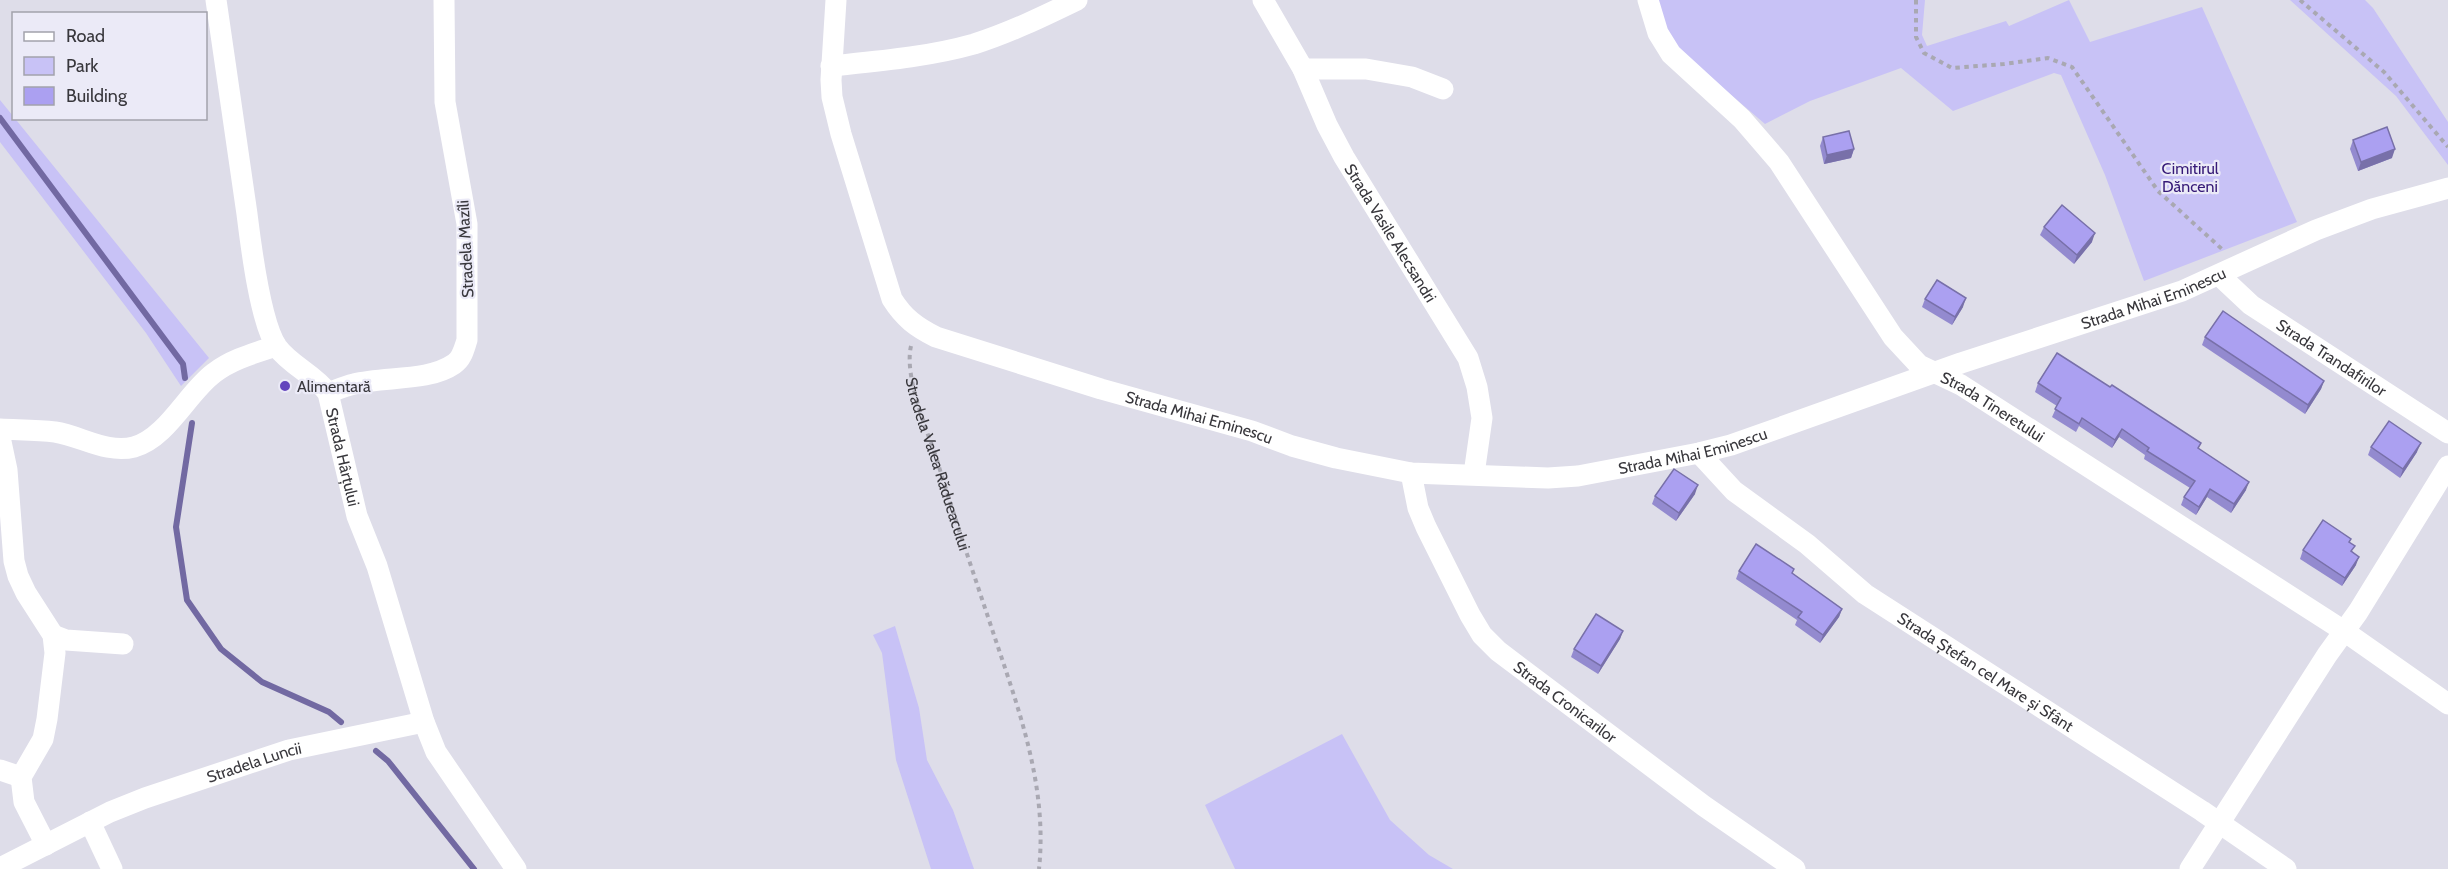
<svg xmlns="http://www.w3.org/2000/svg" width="2448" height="869" font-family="Cabin,sans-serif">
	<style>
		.green { fill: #c8c2f6 }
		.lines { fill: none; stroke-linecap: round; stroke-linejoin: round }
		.stream { stroke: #7269a2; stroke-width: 6 }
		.path { stroke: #a9a8b2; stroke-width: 4; stroke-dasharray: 4.5 4.5; stroke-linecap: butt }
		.minor { stroke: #fff; stroke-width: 21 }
		.wall { fill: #938acf }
		.shaded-wall { fill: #7870a9 }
		.building { fill: #aba0f1; stroke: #7870a9; stroke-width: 1.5 }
		.poi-dot { fill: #6345bd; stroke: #ebeaf7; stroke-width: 2 }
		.labels { text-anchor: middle; stroke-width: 4.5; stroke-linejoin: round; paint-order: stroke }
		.park-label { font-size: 16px; fill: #361a77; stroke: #ebeaf7 }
		.street-label { font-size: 16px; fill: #38373c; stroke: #ebeaf7 }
		.poi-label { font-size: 16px; fill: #38373c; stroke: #ebeaf7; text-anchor: start }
	</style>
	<rect width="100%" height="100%" fill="#dedde9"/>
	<g class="green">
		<path d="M 1656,0 L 1925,0 L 1922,35 L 1927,46 L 2006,21 L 2009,26 L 2069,0 L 2090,42 L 2202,7 L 2297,222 L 2144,281 L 2105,175 L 2061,75 L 2054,73 L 1953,111 L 1901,68 L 1810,101 L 1765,124 L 1674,46 Z"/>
		<path d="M 2290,0 L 2365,0 L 2373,8 L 2448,122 L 2448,165 L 2396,96 Z"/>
		<path d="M 0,100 L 209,358 L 181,386 L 146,333 L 0,142 Z"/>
		<path d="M 895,626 L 919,708 L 927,760 L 953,810 L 974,869 L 931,869 L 896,760 L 882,653 L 873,635 Z"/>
		<path d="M 1342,734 L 1390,820 L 1429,855 L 1453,869 L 1235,869 L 1205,805 Z"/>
	</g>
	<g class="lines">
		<g class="stream">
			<path d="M 0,118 L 183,364 L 185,378"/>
			<path d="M 192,423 L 176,527 L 187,600 L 221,649 L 262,682 L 329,712 L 341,722"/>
			<path d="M 376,751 L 388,761 L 474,869"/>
		</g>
		<g class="path">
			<path d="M 1916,0 L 1916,37 L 1924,53 L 1952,68 L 2004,64 L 2048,58 L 2072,67 L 2158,191 L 2223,250"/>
			<path d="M 2300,0 L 2384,72 L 2448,147"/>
			<path id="s1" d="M 911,346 C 904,376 926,428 936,457 C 953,513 972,569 991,626 C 1017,705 1048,784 1039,869"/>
		</g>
		<g class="minor">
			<path id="s2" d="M 216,0 C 226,71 236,142 247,214 C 251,246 260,322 277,347 C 291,366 314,374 328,393 L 357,516 L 377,566 L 424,722 L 436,752 L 516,869"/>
			<path id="s3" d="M 836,0 L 831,80 L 832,97 L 841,134 L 892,299 C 904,318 916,327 936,337 L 1101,389 L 1252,431 L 1292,446 L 1336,458 L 1411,473 L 1548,478 L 1578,476 L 1699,453 L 1731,445 L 1961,363 L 2182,291 L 2316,230 L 2372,209 L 2448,188"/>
			<path id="s4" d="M 1263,0 L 1303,69 L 1327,125 L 1344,157 L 1468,358 L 1477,387 L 1482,418 L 1474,474"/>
			<path id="s5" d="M 1648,0 L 1658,33 L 1671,54 L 1742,119 L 1779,162 L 1893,337 L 1919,365 L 1961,385 L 2344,631 L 2448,704"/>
			<path d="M 831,66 C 879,61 928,57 974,44 C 1009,33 1044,16 1077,0"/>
			<path d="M 1303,69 L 1366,69 L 1412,77 L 1443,89"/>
			<path id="s6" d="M 2219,275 L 2251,305 L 2448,433"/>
			<path d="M 328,393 C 336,390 345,386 354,384 C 384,376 428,382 454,364 C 462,359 464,349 467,340 L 467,224 L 445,102 L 444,0"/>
			<path d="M 0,429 C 18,430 37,430 55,432 C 81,436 107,454 134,447 C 167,438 188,392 214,373 C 232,359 255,353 276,346"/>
			<path d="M 0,437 L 7,470 L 14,561 L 18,576 L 26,593 L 53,635 L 55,653 L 47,719 L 43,739 L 21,777 L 24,802 L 46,845"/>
			<path id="s7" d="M 1699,453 L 1734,491 L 1807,544 L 1865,594 L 2202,811 L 2286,869"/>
			<path id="s8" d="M 1411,473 L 1418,508 L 1426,527 L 1470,615 L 1482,635 L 1498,651 L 1704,806 L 1795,869"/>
			<path d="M 53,635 L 66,640 L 123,644"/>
			<path d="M 0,770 L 21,777"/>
			<path d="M 90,822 L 112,869"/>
			<path id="s9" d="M 0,868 L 110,812 L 145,798 L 289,750 L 424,722"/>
			<path d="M 2190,869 L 2327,655 L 2358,612 L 2448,466"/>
		</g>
	</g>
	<g class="wall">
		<path d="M 1823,137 L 1854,149 L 1851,158 L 1824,164 L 1820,146 Z"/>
		<path d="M 2353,140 L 2392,158 L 2358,171 L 2350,149 Z"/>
		<path d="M 2044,227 L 2092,242 L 2074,264 L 2040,235 Z"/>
		<path d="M 1925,299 L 1963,307 L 1952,325 L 1922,307 Z"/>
		<path d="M 2205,337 L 2324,381 L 2321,389 L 2305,414 L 2202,345 Z"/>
		<path d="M 2038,383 L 2199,449 L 2246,490 L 2231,513 L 2207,497 L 2196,515 L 2181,505 L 2184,497 L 2190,488 L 2144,459 L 2145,455 L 2119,437 L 2112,448 L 2079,426 L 2076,432 L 2052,417 L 2057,406 L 2035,392 Z"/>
		<path d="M 2371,447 L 2417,452 L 2400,478 L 2368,455 Z"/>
		<path d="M 1695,494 L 1676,521 L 1652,504 L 1655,496 Z"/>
		<path d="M 2350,543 L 2356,565 L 2342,586 L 2300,559 L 2303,550 Z"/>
		<path d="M 1739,571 L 1793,574 L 1842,609 L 1839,617 L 1820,643 L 1795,625 L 1797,620 L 1736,579 Z"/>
		<path d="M 1623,631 L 1620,639 L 1598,674 L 1571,657 L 1574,649 Z"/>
	</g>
	<g class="shaded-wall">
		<path d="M 1854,149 L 1851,158 L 1824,164 L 1827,155 Z"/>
		<path d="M 2395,149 L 2392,158 L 2358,171 L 2361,162 Z"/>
		<path d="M 2095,233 L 2092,242 L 2074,264 L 2077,255 Z"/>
		<path d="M 1966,298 L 1963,307 L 1952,325 L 1955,317 Z"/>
		<path d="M 2324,381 L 2321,389 L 2305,414 L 2308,405 Z"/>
		<path d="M 2122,429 L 2119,437 L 2112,448 L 2115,440 Z"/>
		<path d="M 2421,443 L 2417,452 L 2400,478 L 2403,469 Z"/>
		<path d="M 2249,482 L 2246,490 L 2231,513 L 2234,504 Z"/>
		<path d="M 1698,485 L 1695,494 L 1676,521 L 1679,513 Z"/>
		<path d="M 2210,489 L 2207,497 L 2196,515 L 2199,507 Z"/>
		<path d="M 2359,557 L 2356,565 L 2342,586 L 2345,578 Z"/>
		<path d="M 1842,609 L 1839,617 L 1820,643 L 1823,635 Z"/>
		<path d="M 1623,631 L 1620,639 L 1598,674 L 1601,666 Z"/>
	</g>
	<g class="building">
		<path d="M 2387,127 L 2395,149 L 2361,162 L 2353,140 Z"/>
		<path d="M 1849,131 L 1854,149 L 1827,155 L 1823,137 Z"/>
		<path d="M 2062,205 L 2095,233 L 2077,255 L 2044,227 Z"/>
		<path d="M 1937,280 L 1966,298 L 1955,317 L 1925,299 Z"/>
		<path d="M 2223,311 L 2324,381 L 2308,405 L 2205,337 Z"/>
		<path d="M 2057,353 L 2110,387 L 2112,385 L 2201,443 L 2198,448 L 2249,482 L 2234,504 L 2210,489 L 2199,507 L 2184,497 L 2195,481 L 2147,451 L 2149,448 L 2122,429 L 2115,440 L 2082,418 L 2079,424 L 2055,409 L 2061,398 L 2038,383 Z"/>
		<path d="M 2389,421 L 2421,443 L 2403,469 L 2371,447 Z"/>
		<path d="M 1674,469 L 1698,485 L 1679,513 L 1655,496 Z"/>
		<path d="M 2323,520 L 2351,539 L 2349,542 L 2355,546 L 2351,551 L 2359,557 L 2345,578 L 2303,550 Z"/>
		<path d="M 1756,544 L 1794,569 L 1792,573 L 1842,609 L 1823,635 L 1798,617 L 1802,612 L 1739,571 Z"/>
		<path d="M 1596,614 L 1623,631 L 1601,666 L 1574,649 Z"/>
	</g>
	<circle class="poi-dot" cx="285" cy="386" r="6"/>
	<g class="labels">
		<g class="park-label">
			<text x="2190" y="174">Cimitirul<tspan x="2190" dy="18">Dănceni</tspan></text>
		</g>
		<g class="street-label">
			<text dy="6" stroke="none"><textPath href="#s4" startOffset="266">Strada Vasile Alecsandri</textPath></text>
			<text transform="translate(465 249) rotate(-93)" y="6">Stradela Mazîli</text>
			<text dy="6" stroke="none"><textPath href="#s3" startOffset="1632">Strada Mihai Eminescu</textPath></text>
			<text dy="6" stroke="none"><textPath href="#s6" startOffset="140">Strada Trandafirilor</textPath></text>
			<text dy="6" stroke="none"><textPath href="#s5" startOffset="544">Strada Tineretului</textPath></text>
			<text dy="6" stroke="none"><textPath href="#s3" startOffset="642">Strada Mihai Eminescu</textPath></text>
			<text dy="6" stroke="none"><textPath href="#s3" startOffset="1146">Strada Mihai Eminescu</textPath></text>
			<text dy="6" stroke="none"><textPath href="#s2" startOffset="488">Strada Hârțului</textPath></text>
			<text dy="6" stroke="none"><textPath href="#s1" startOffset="122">Stradela Valea Rădueacului</textPath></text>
			<text dy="6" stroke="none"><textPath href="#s7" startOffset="362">Strada Ștefan cel Mare și Sfânt</textPath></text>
			<text dy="6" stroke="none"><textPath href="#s8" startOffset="285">Strada Cronicarilor</textPath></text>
			<text dy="6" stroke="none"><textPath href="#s9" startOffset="276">Stradela Luncii</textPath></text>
		</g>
		<g class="poi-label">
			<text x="297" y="392">Alimentară</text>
		</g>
	</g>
	<rect x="12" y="12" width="195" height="108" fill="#ebeaf7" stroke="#a3a2ac" stroke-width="1.5"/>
	<rect x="24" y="32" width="30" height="9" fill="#ffffff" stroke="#a3a2ac" stroke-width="1.5"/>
	<text x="66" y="42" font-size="18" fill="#38373c">Road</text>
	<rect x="24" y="57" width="30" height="18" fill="#c8c2f6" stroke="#a3a2ac" stroke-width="1.5"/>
	<text x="66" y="72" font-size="18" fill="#38373c">Park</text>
	<rect x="24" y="87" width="30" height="18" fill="#aba0f1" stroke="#a3a2ac" stroke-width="1.5"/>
	<text x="66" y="102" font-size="18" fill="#38373c">Building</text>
</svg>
